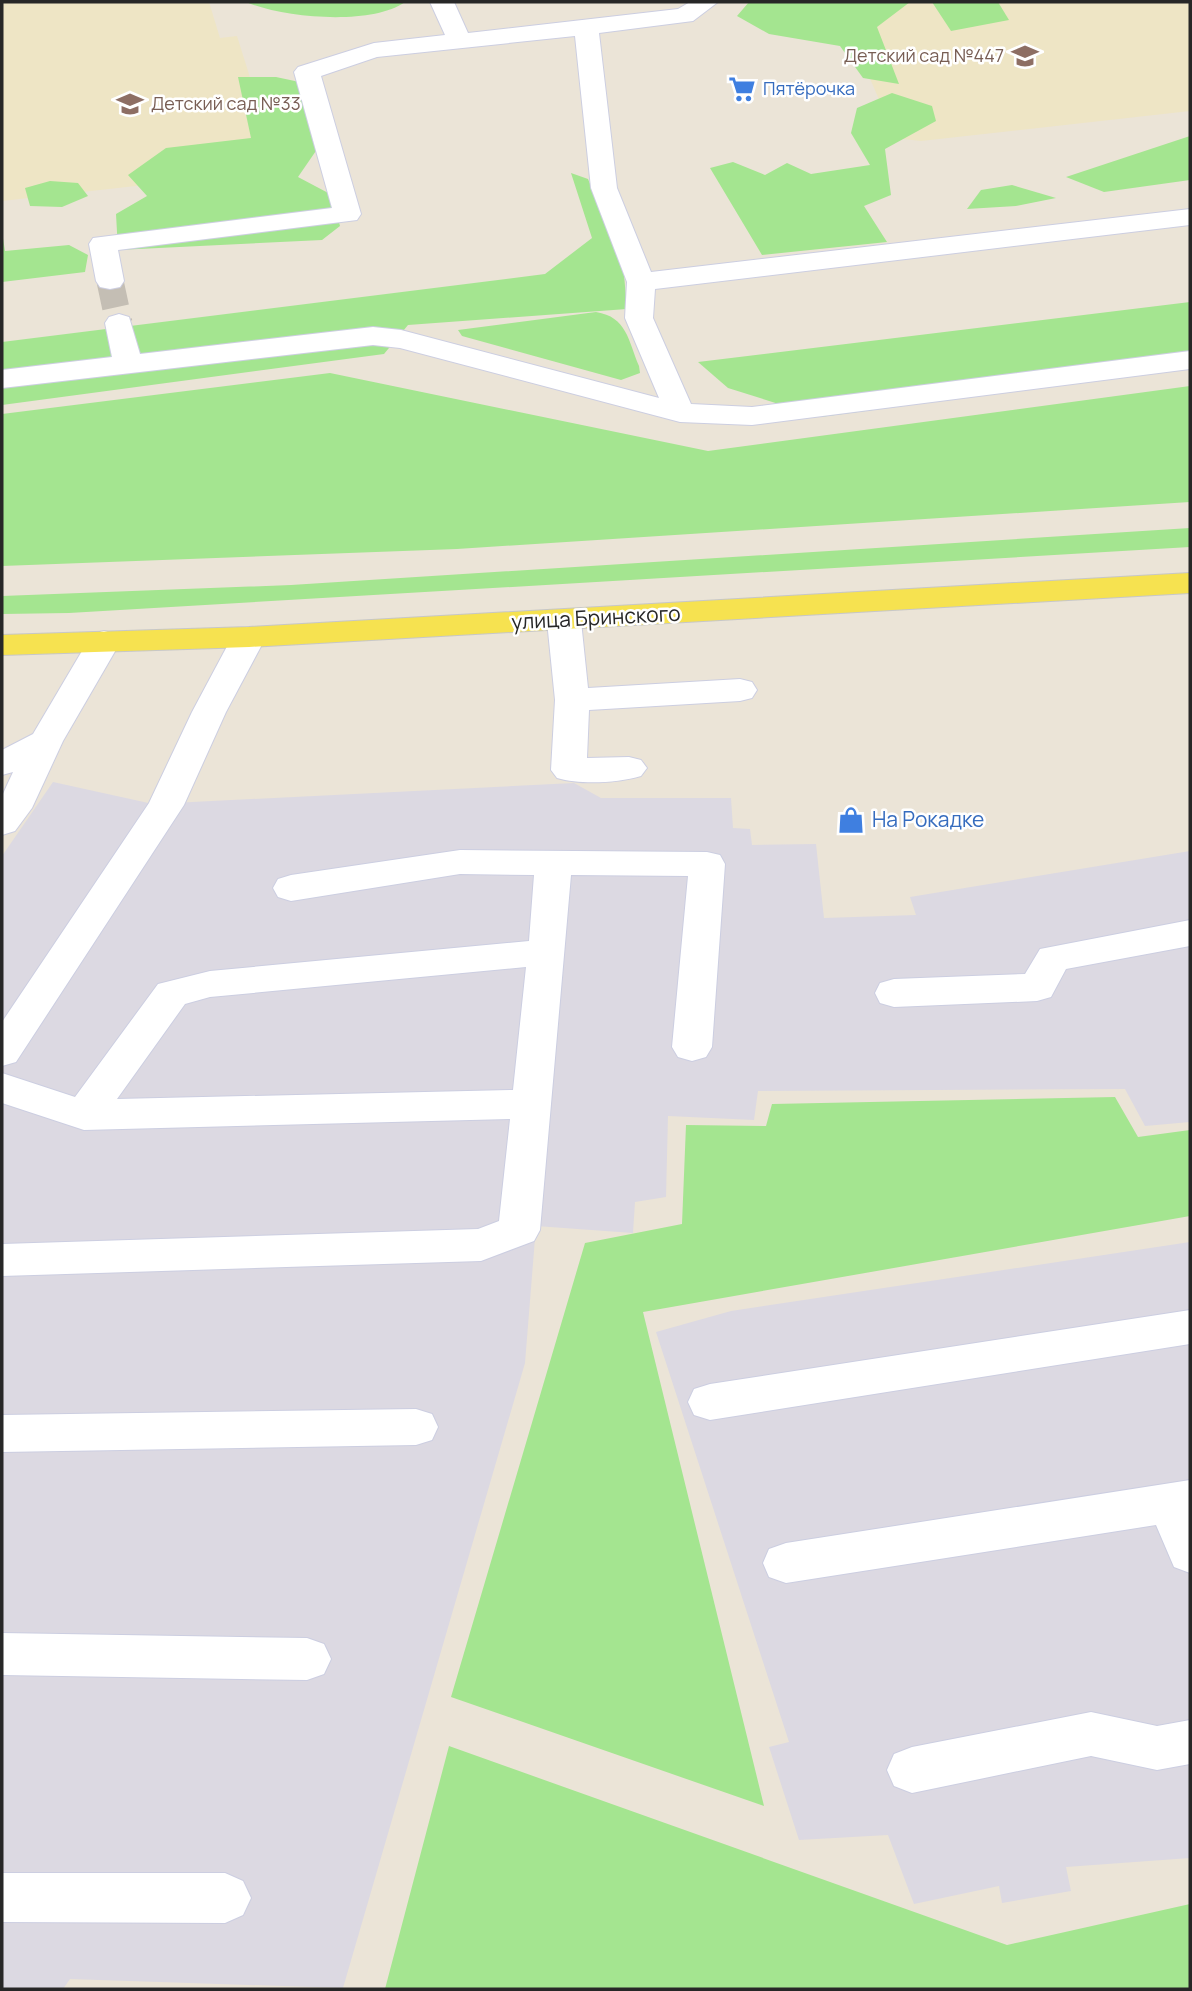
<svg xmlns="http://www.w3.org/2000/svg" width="1192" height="1991" font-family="Manrope,sans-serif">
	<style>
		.industrial { fill: #dcd9e2 }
		.education { fill: #eee5c5 }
		.green { fill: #a4e590 }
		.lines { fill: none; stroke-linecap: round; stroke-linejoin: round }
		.minor-tunnel { stroke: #c4beb4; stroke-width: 27; stroke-dasharray: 27 14; stroke-linecap: butt }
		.minor-casing { stroke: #cccee1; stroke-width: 2 }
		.major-casing { stroke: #c7c7c7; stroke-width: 2 }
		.minor { fill: #fff; fill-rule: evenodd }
		.major { fill: #f6e250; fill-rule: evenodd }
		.labels { text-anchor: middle; stroke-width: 5; stroke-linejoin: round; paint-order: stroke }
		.far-education-label { font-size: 18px; fill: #785e54; stroke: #fff; text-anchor: end }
		.far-shop-label { font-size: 18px; fill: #366cbe; stroke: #fff; text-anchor: start }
		.street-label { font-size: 21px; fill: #272727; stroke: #fff }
		.shop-label { font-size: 21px; fill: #366cbe; stroke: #fff; text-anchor: start }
	</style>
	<rect width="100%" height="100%" fill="#ebe4d7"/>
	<g class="industrial">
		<path d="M 53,782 L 153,804 L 574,783 L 601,798 L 731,798 L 733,828 L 750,829 L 752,845 L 816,844 L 824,918 L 916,915 L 910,897 L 1190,851 L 1190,1122 L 1145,1126 L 1125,1089 L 758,1091 L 754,1120 L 668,1116 L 666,1197 L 635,1202 L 633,1233 L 536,1226 L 525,1363 L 343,1988 L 70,1979 L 63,1989 L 2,1989 L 2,856 Z"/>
		<path d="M 1190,1242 L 1190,1858 L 1066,1867 L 1071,1891 L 1002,1903 L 999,1886 L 914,1904 L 888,1835 L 799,1840 L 769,1747 L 789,1742 L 656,1332 L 731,1311 Z"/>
	</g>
	<g class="education">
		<path d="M 2,2 L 209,2 L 220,38 L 237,36 L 279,170 L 2,201 Z"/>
		<path d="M 837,2 L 1190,2 L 1190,111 L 921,141 L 903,139 L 893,132 Z"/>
	</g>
	<g class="green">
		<path d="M 246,2 L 405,2 C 371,26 283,18 246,2 Z"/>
		<path d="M 749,2 L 910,2 L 877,27 L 899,84 L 863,78 L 840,46 L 769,34 L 737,16 Z"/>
		<path d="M 932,2 L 998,2 L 1009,20 L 951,31 Z"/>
		<path d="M 238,77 L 276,77 L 323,87 L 320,145 L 298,177 L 332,195 L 340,226 L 322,240 L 118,250 L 116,214 L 147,196 L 128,175 L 166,148 L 251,138 Z"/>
		<path d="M 892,93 L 932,106 L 936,121 L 885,149 L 891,195 L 864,206 L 887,242 L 762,255 L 710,168 L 733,162 L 765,175 L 787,163 L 811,174 L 870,165 L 851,133 L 857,108 Z"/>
		<path d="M 1190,136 L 1190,180 L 1104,192 L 1066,177 Z"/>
		<path d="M 571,173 L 588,179 L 623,263 L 627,309 L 408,325 L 384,354 L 2,405 L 2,342 L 545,274 L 592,238 Z"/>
		<path d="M 50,181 L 78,183 L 88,196 L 62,207 L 30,206 L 25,188 Z"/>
		<path d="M 1012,185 L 1056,198 L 1016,206 L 967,209 L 981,190 Z"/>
		<path d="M 2,232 L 5,251 L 69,245 L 88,255 L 85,272 L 2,282 Z"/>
		<path d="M 1190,302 L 1190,368 L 820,417 L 728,388 L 698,362 Z"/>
		<path d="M 596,312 C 627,317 628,340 639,366 L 640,373 L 621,380 L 462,336 L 458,330 Z"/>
		<path d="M 330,373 L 708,451 L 1190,386 L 1190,502 L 457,549 L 2,566 L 2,414 Z"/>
		<path d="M 1190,528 L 1190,547 L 69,613 L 2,614 L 2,596 L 291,585 Z"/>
		<path d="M 1115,1097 L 1138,1137 L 1190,1130 L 1190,1216 L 643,1312 L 764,1806 L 451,1697 L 585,1243 L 682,1224 L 686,1125 L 766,1126 L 772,1104 Z"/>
		<path d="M 449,1746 L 1007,1945 L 1190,1904 L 1190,1989 L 385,1989 Z"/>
	</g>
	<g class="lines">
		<path class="minor-tunnel" d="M 110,281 L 119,323"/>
		<defs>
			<g id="minor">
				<path d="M 430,2 L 454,2 L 468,33 L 678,9 L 690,2 L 718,2 L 693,21 L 599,33 L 617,188 L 651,272 L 1190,209 L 1190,225 L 655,289 L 653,318 L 691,404 L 752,407 L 1190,351 L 1190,369 L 752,425 L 680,422 L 400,348 L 373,345 L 2,388 L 2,370 L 112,357 L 105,323 L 109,317 L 119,314 L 129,317 L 140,354 L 373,327 L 401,330 L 659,398 L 625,318 L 627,282 L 591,188 L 575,36 L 377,57 L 321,76 L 361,214 L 357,220 L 118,250 L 124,281 L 120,287 L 110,289 L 100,287 L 96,281 L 89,244 L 93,238 L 332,208 L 294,72 L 298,67 L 374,43 L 445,35 Z"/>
				<path d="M 564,611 L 576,614 L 581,621 L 588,688 L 740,679 L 752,682 L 757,690 L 752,698 L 740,701 L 589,710 L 587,758 L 629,757 L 641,760 L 647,768 L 641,776 C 617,783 581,785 557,778 L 551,770 L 555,700 L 547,621 L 552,614 Z"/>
				<path d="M 249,627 L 261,630 L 266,637 L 226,712 L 184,805 L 16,1062 L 2,1066 L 2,1022 L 149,803 L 192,712 L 232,637 L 237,630 Z"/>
				<path d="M 104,631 L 116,634 L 121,641 L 63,741 L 32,808 L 15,831 L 2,835 L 2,796 L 13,772 L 2,775 L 2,750 L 33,734 L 92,634 Z"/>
				<path d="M 460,850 L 707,852 L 720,855 L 725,864 L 712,1047 L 706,1057 L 692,1061 L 678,1057 L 672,1047 L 688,876 L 571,875 L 540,1230 L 534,1241 L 481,1261 L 2,1276 L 2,1244 L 478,1229 L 499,1221 L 510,1119 L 84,1130 L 2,1103 L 2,1073 L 75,1097 L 158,984 L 210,971 L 529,941 L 534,875 L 460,874 L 291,901 L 278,897 L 273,888 L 278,879 L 291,875 ZM 526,967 L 513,1090 L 117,1099 L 185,1004 L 210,997 Z"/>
				<path d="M 1190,920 L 1190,946 L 1066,969 L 1051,997 L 1037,1001 L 894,1007 L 880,1003 L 875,993 L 880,983 L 894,979 L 1025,974 L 1040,949 Z"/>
				<path d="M 1190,1310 L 1190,1344 L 710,1420 L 694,1415 L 688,1402 L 694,1389 L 710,1384 Z"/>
				<path d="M 416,1409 L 432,1414 L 438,1427 L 432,1440 L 416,1445 L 2,1452 L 2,1415 Z"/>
				<path d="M 1190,1480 L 1190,1573 L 1174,1567 L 1156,1525 L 786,1583 L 769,1577 L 763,1563 L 769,1549 L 786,1543 Z"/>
				<path d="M 2,1633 L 307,1638 L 324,1644 L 331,1659 L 324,1674 L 307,1680 L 2,1675 Z"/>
				<path d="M 1091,1712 L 1157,1726 L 1190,1720 L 1190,1764 L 1157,1770 L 1091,1756 L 912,1793 L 894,1786 L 887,1770 L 894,1754 L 912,1747 Z"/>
				<path d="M 225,1873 L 243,1881 L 251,1898 L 243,1915 L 225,1923 L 2,1922 L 2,1873 Z"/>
			</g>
			<path id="major" d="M 1190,573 L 1190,593 L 249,647 L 2,655 L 2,635 L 249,627 Z"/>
		</defs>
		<use href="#minor" class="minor-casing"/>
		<use href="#major" class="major-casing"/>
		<use href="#minor" class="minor"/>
		<use href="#major" class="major"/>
	</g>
	<defs>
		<symbol id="school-bare" viewBox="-9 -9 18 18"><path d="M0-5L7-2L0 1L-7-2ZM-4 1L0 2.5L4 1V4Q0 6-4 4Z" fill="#8d6e63" stroke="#fff" stroke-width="2.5" paint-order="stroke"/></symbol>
		<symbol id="supermarket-bare" viewBox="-9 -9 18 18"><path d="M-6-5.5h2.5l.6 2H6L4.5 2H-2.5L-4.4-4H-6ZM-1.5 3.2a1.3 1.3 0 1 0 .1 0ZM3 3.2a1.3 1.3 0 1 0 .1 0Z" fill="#3f7fe0" stroke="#fff" stroke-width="2.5" paint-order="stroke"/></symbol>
		<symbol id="shop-bare" viewBox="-9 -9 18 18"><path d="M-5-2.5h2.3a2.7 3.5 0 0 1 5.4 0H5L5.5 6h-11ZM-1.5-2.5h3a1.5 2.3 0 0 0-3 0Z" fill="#3f7fe0" stroke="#fff" stroke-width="2.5" paint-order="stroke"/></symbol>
	</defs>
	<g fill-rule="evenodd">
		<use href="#school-bare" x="1006" y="37" width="38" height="38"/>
		<use href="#supermarket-bare" x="723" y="70" width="38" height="38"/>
		<use href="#school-bare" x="111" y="85" width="38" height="38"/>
		<use href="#shop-bare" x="832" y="801" width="38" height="38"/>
	</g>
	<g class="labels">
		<g class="far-education-label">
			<text x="1004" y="62">Детский сад №447</text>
			<text x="151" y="110" text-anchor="start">Детский сад №33</text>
		</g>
		<g class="far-shop-label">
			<text x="763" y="95">Пятёрочка</text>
		</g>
		<g class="street-label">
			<text transform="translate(596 618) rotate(-3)" y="7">улица Бринского</text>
		</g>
		<g class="shop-label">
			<text x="872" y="827">На Рокадке</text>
		</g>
	</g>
	<rect width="1192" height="1991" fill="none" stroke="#272727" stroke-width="7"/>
</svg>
